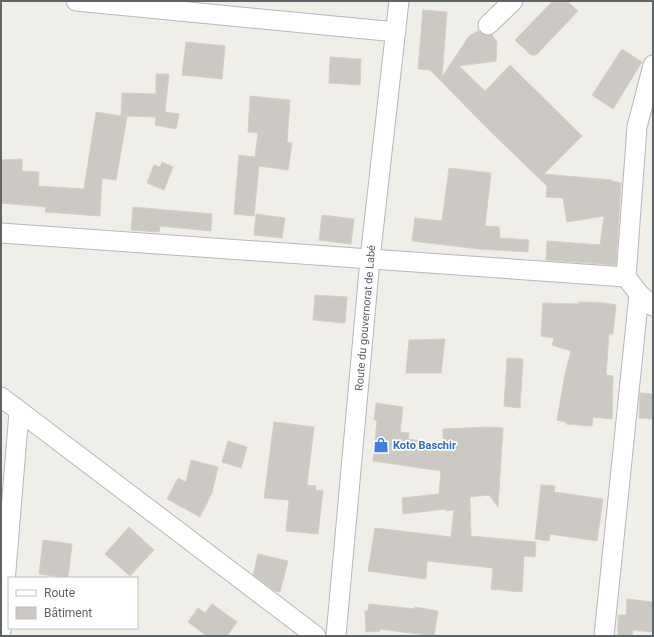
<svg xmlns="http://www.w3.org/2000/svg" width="654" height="637" font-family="Roboto,sans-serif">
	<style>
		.building { fill: #ccc9c4; stroke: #d5cfc6 }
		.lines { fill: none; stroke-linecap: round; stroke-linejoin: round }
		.minor-casing { stroke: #b5b8bc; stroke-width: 21 }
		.minor { stroke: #fff; stroke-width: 19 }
		.labels { text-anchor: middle; stroke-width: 3.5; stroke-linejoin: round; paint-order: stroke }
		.street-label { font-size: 11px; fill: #5f6467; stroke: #fff }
		.shop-label { font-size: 11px; font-weight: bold; fill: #366cbe; stroke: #fff; text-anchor: start }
	</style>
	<rect width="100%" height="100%" fill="#f0eee8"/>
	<g class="building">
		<path d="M 553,1 L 567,1 L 578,11 L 536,55 L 531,55 L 515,40 Z"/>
		<path d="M 423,10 L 447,12 L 442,77 L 469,36 L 478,31 L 485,35 L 492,35 L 497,42 L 496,61 L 459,66 L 485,91 L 510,65 L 582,136 L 544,174 L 612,180 L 612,181 L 621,183 L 616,265 L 546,260 L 547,241 L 600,245 L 604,216 L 567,222 L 563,198 L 546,197 L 547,186 L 491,132 L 430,70 L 418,69 Z"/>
		<path d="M 186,42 L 225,46 L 222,79 L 182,75 Z"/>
		<path d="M 622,49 L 642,62 L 613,109 L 592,95 Z"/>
		<path d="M 330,57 L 361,59 L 360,85 L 329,83 Z"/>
		<path d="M 156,74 L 169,74 L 165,112 L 179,114 L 176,129 L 155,125 L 156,117 L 123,116 L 127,117 L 116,180 L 102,178 L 100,216 L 45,212 L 46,207 L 1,203 L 1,160 L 22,159 L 22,171 L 39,172 L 38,186 L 84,189 L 96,112 L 121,116 L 122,93 L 156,94 Z"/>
		<path d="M 250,96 L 290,100 L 287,142 L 292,143 L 288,170 L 259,166 L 254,216 L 234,214 L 239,155 L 255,157 L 258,133 L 248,132 Z"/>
		<path d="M 162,162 L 173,167 L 164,190 L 147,183 L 154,165 L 160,167 Z"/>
		<path d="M 449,168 L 491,173 L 485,226 L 499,227 L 500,238 L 529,240 L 528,252 L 479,249 L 412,241 L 415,218 L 442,221 Z"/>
		<path d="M 133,207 L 212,214 L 211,231 L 160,226 L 159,232 L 131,230 Z"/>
		<path d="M 256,214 L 285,218 L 282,238 L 254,235 Z"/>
		<path d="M 322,215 L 354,219 L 351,244 L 319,240 Z"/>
		<path d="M 315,295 L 347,297 L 345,323 L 313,320 Z"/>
		<path d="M 579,302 L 605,303 L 616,305 L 613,334 L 609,334 L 606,375 L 613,376 L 612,419 L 593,417 L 592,426 L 566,424 L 566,422 L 557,420 L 565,374 L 571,351 L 552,345 L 554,338 L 541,336 L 543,303 L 579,304 Z"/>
		<path d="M 445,339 L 441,373 L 406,373 L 409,340 Z"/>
		<path d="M 507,358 L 523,359 L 520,408 L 504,406 Z"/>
		<path d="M 640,393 L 653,394 L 653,419 L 639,418 Z"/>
		<path d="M 376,403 L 403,407 L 400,432 L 409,433 L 408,439 L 443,444 L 443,429 L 487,427 L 503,428 L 498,507 L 489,495 L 470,497 L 471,536 L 536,542 L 535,557 L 524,556 L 522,592 L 491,589 L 493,568 L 427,561 L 426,579 L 368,571 L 375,528 L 451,537 L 454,510 L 446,511 L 446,509 L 403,514 L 402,498 L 439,494 L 441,471 L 373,461 L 377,420 L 374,420 Z"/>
		<path d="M 274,422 L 314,427 L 307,485 L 316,486 L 315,490 L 323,491 L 318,534 L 286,531 L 289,500 L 264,498 Z"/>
		<path d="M 228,441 L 247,447 L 241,468 L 222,462 Z"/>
		<path d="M 191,460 L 218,467 L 212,493 L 200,517 L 167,499 L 178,478 L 186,482 Z"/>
		<path d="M 541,485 L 555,486 L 554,492 L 603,499 L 597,541 L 550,534 L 549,541 L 535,539 Z"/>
		<path d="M 129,527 L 154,550 L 130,576 L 105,554 Z"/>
		<path d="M 43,540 L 72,544 L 68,578 L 39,574 Z"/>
		<path d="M 258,554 L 288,561 L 280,592 L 275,591 L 253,575 Z"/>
		<path d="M 627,599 L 653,602 L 653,632 L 633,630 L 632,636 L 618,636 L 618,615 L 626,615 Z"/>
		<path d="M 212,604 L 237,622 L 227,636 L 207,636 L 188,622 L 198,608 L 205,613 Z"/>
		<path d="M 369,604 L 415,609 L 415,607 L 438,611 L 434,636 L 379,629 L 380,631 L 366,632 L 365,611 L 368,611 Z"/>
	</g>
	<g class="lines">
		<defs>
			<g id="minor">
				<path d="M 76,1 L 396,32"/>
				<path d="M 488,25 L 513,1"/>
				<path d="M 653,65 L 637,127 L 626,277 L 639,294 L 653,306"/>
				<path d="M 1,233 L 626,277"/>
				<path d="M 1,397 L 316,636"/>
				<path d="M 1,631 L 19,412"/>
				<path d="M 336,636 L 370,259 L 399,1"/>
				<path d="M 604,636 L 639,294"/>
			</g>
		</defs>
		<use href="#minor" class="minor-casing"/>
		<use href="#minor" class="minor"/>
	</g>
	<defs>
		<symbol id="shop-bare" viewBox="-9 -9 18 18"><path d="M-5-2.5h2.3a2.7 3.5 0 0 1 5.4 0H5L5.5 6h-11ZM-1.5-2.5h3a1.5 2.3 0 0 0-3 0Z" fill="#3f7fe0" stroke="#fff" stroke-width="2.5" paint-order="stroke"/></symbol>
	</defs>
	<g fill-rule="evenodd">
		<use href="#shop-bare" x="370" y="434" width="22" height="22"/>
	</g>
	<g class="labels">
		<g class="street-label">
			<text transform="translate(365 318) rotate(-85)" y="4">Route du gouvernorat de Labé</text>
		</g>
		<g class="shop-label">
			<text x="393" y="449">Koto Baschir</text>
		</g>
	</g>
	<rect width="654" height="637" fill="none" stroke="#5f6467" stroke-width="4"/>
	<rect x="8" y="577" width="130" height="52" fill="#ffffff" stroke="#bfc1c2"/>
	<rect x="16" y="590" width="20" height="6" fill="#ffffff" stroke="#bfc1c2"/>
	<text x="44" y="597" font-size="12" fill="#5f6467">Route</text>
	<rect x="16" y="607" width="20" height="12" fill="#ccc9c4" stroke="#bfc1c2"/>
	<text x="44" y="617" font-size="12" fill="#5f6467">Bâtiment</text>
</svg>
